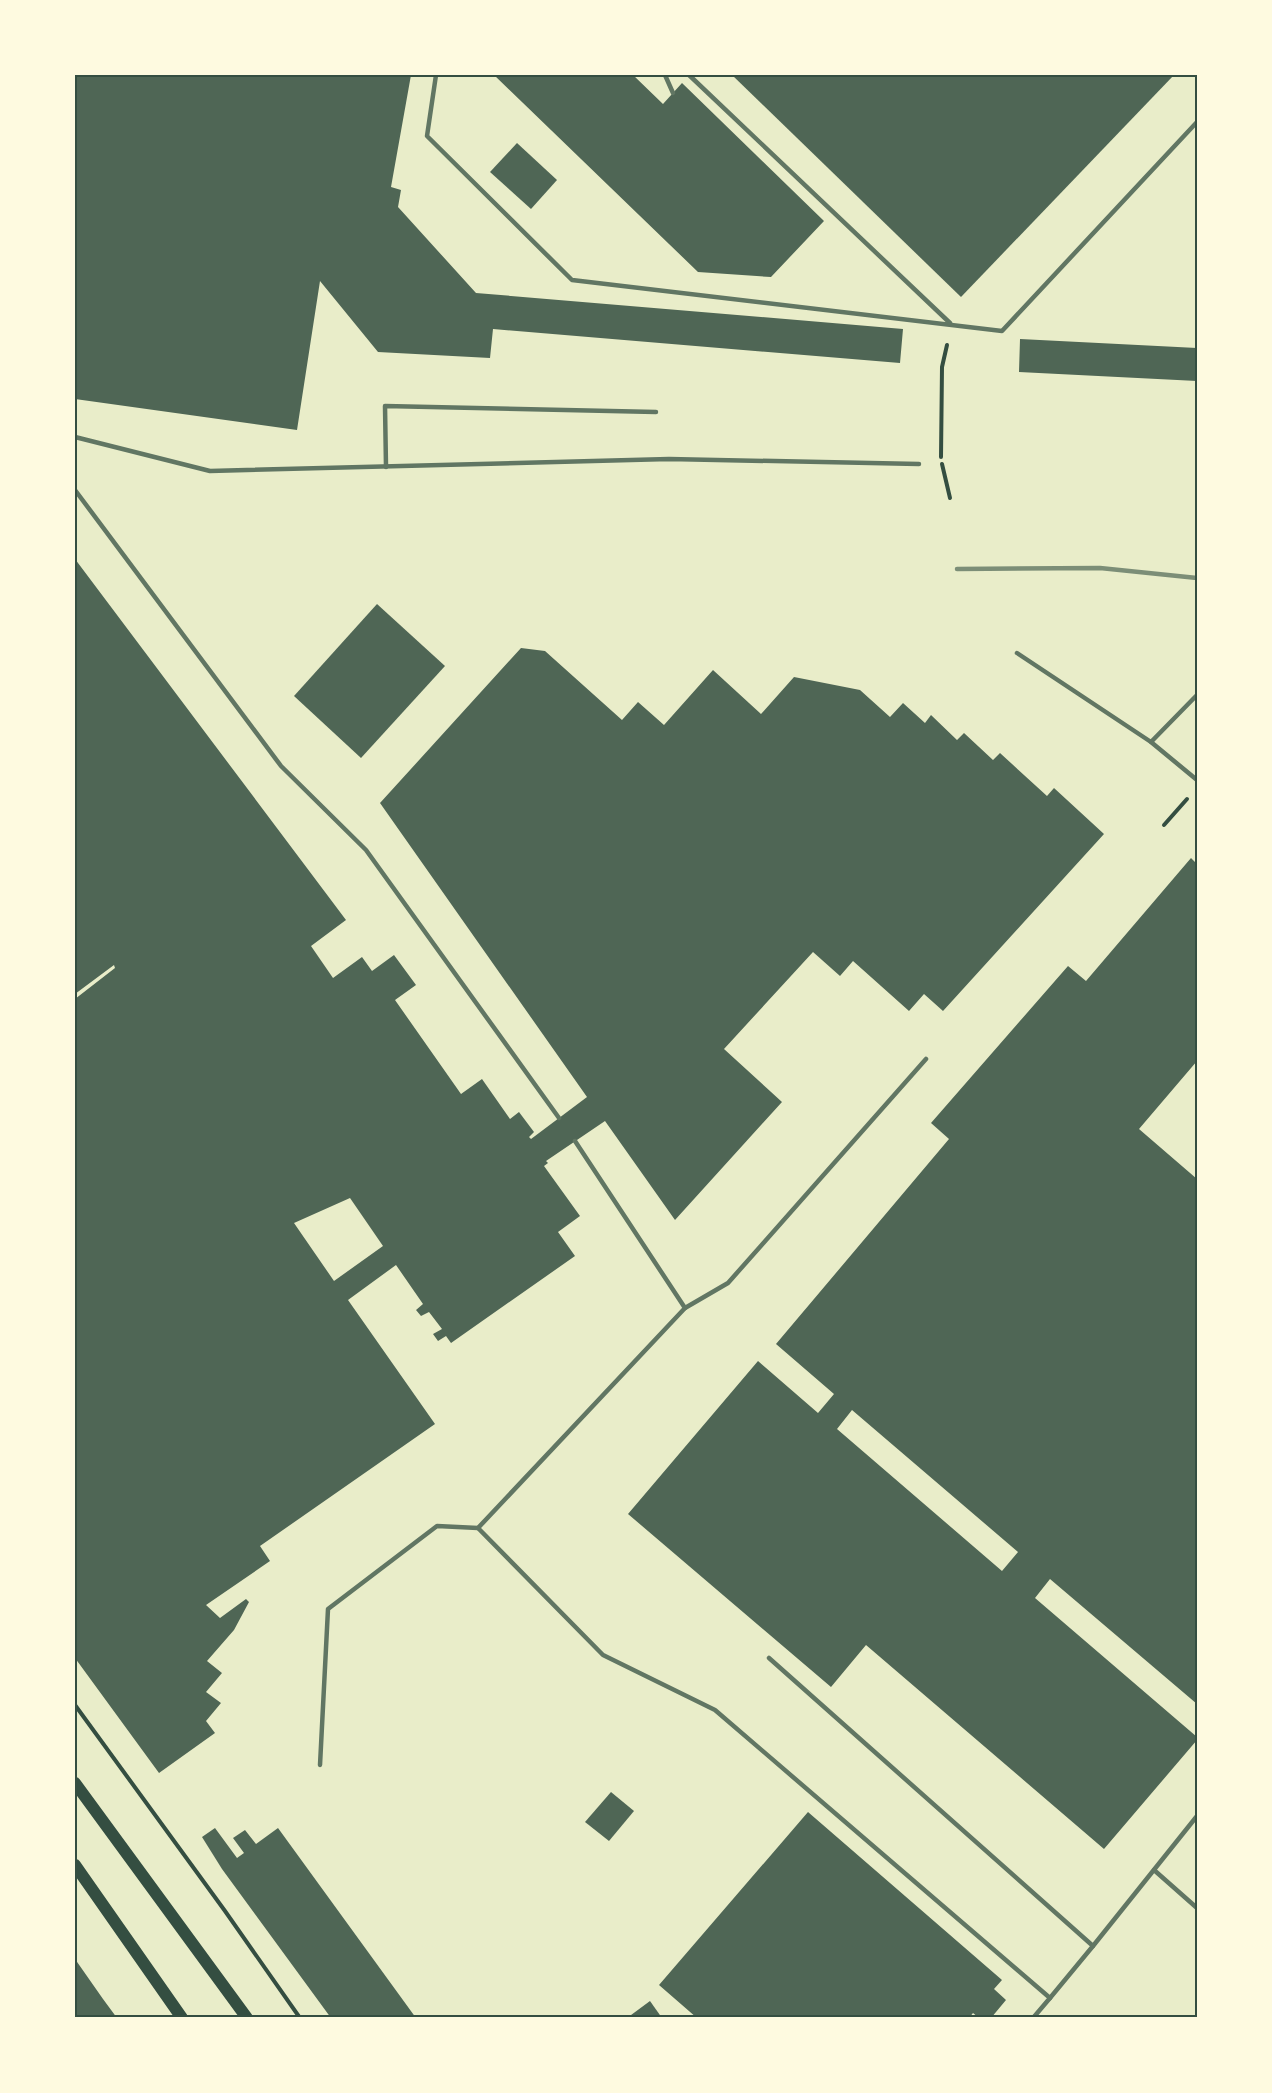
<svg xmlns="http://www.w3.org/2000/svg" width="1272" height="2093" font-family="Arial,sans-serif">
	<style>
		.building { fill: #4f6655; fill-rule: evenodd }
		.lines { fill: none; stroke-linecap: round; stroke-linejoin: round }
		.path { stroke: #344e41; stroke-width: 4 }
		.service { stroke: #617663; stroke-width: 4.5 }
		.secondary { stroke: #344e41; stroke-width: 12 }
		.rail { stroke: #7c8e77; stroke-width: 4.5 }
		.neatline { fill: none; stroke: #344e41; stroke-width: 2 }
	</style>
	<rect width="100%" height="100%" fill="#e9edc9"/>
	<g class="building">
		<path d="M 75,75 L 411,75 L 391,187 L 401,190 L 398,207 L 476,293 L 903,329 L 900,363 L 493,329 L 490,358 L 378,352 L 320,281 L 297,430 L 75,399 Z"/>
		<path d="M 494,75 L 633,75 L 663,104 L 682,83 L 824,221 L 771,277 L 698,272 Z"/>
		<path d="M 732,75 L 1174,75 L 961,297 Z"/>
		<path d="M 517,143 L 557,180 L 531,209 L 490,172 Z"/>
		<path d="M 1020,339 L 1197,348 L 1197,381 L 1019,372 Z"/>
		<path d="M 75,559 L 346,920 L 311,946 L 333,978 L 362,957 L 372,971 L 394,955 L 416,985 L 395,1000 L 461,1094 L 482,1079 L 510,1119 L 519,1112 L 534,1132 L 529,1137 L 531,1139 L 587,1097 L 380,803 L 521,648 L 545,651 L 622,720 L 638,702 L 664,725 L 713,670 L 761,714 L 794,677 L 860,690 L 890,717 L 903,703 L 925,723 L 931,715 L 957,740 L 964,733 L 993,760 L 1000,753 L 1047,796 L 1054,788 L 1104,834 L 943,1011 L 924,994 L 909,1011 L 853,961 L 840,976 L 813,952 L 724,1049 L 782,1102 L 675,1220 L 605,1121 L 546,1161 L 548,1163 L 544,1166 L 580,1216 L 558,1232 L 575,1256 L 451,1343 L 446,1336 L 438,1341 L 433,1334 L 442,1329 L 429,1312 L 421,1316 L 416,1310 L 423,1304 L 396,1265 L 348,1300 L 435,1424 L 260,1546 L 270,1561 L 206,1605 L 220,1618 L 246,1599 L 249,1602 L 234,1630 L 207,1661 L 222,1673 L 206,1692 L 221,1703 L 206,1721 L 215,1733 L 159,1773 L 75,1658 L 75,1484 L 77,1483 L 75,1480 L 75,999 L 115,968 L 114,965 L 75,994 ZM 350,1198 L 383,1246 L 334,1281 L 294,1223 Z"/>
		<path d="M 377,604 L 445,666 L 361,758 L 294,696 Z"/>
		<path d="M 1191,858 L 1197,864 L 1197,1061 L 1139,1129 L 1197,1179 L 1197,1704 L 1050,1579 L 1035,1598 L 1197,1737 L 1197,1740 L 1104,1849 L 866,1645 L 831,1687 L 628,1514 L 758,1361 L 818,1413 L 834,1394 L 776,1344 L 949,1139 L 931,1123 L 1068,966 L 1086,981 ZM 852,1410 L 1018,1552 L 1002,1571 L 837,1429 Z"/>
		<path d="M 611,1792 L 634,1811 L 609,1841 L 585,1822 Z"/>
		<path d="M 808,1812 L 1002,1980 L 994,1989 L 1006,2000 L 991,2018 L 979,2018 L 973,2013 L 969,2018 L 697,2018 L 659,1985 Z"/>
		<path d="M 215,1828 L 237,1858 L 244,1853 L 233,1838 L 245,1830 L 256,1844 L 278,1828 L 416,2018 L 331,2018 L 222,1869 L 202,1837 Z"/>
		<path d="M 75,1959 L 103,1999 L 117,2018 L 75,2018 Z"/>
		<path d="M 650,2001 L 662,2018 L 627,2018 Z"/>
	</g>
	<g class="lines">
		<g class="path">
			<path d="M 941,457 L 942,367 L 947,345"/>
			<path d="M 942,464 L 950,498"/>
			<path d="M 1164,825 L 1187,799"/>
			<path d="M 75,1705 L 225,1911 L 300,2018"/>
		</g>
		<g class="service">
			<path d="M 436,75 L 427,136 L 572,280 L 1002,331 L 1197,122"/>
			<path d="M 665,75 L 673,93"/>
			<path d="M 689,75 L 950,323"/>
			<path d="M 75,437 L 210,471 L 669,459 L 919,464"/>
			<path d="M 386,467 L 385,406 L 656,412"/>
			<path d="M 75,490 L 281,766 L 366,850 L 559,1118"/>
			<path d="M 1017,653 L 1151,742 L 1197,695"/>
			<path d="M 1151,742 L 1197,780"/>
			<path d="M 575,1141 L 685,1308 L 478,1528 L 603,1655 L 715,1710 L 1050,1998 L 1033,2018"/>
			<path d="M 685,1308 L 728,1283 L 926,1059"/>
			<path d="M 769,1658 L 1093,1946 L 1197,1816"/>
			<path d="M 320,1765 L 328,1609 L 437,1526 L 478,1528"/>
			<path d="M 1154,1870 L 1197,1908"/>
			<path d="M 1050,1998 L 1093,1946"/>
		</g>
		<g class="secondary">
			<path d="M 75,1783 L 247,2018"/>
			<path d="M 75,1865 L 182,2018"/>
		</g>
		<path class="rail" d="M 957,569 L 1100,568 L 1197,578"/>
	</g>
	<rect width="1272" height="2093" fill="none" stroke="#fefae0" stroke-width="153"/>
	<rect x="76" y="76" width="1120" height="1940" class="neatline"/>
</svg>
